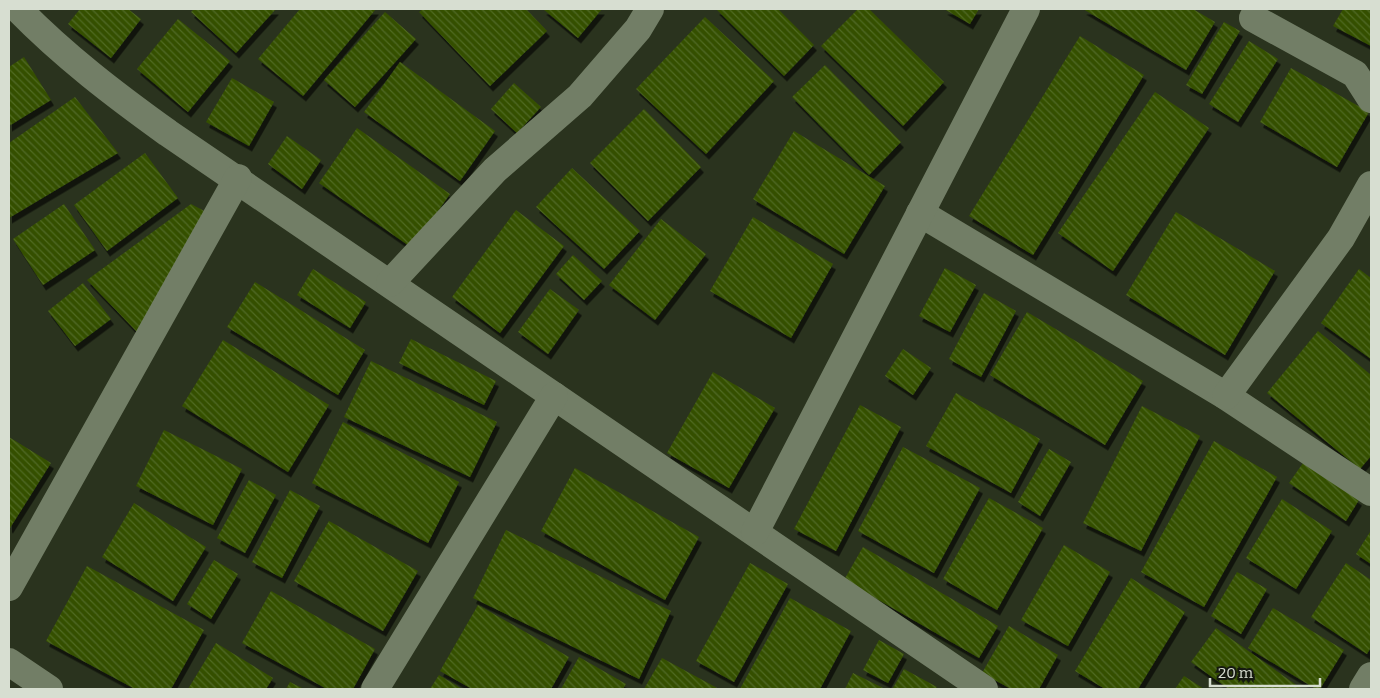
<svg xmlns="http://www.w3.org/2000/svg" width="1380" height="698" font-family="Bitter,serif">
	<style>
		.building { fill: url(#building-back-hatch); filter: url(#shadow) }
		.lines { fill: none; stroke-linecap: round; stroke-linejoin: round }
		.street { stroke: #727e66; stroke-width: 28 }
	</style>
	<defs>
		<pattern id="building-back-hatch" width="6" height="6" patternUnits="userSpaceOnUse" patternTransform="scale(1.25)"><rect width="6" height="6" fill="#345000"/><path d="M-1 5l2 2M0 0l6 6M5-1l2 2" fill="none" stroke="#516924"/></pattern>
		<filter id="shadow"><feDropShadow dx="3" dy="5.5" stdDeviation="0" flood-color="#0009"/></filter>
	</defs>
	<rect width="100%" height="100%" fill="#2a331e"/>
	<g class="building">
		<path d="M 80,9 L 128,9 L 141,19 L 111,58 L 68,24 Z"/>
		<path d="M 194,9 L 276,9 L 236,53 L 191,12 Z"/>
		<path d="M 300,9 L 376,9 L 303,96 L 258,59 Z"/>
		<path d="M 423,9 L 526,9 L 547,31 L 490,86 L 419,12 Z"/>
		<path d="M 543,9 L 602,9 L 578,38 Z"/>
		<path d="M 716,9 L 778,9 L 814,45 L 784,76 Z"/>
		<path d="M 858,9 L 869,9 L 944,82 L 903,126 L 821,46 Z"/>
		<path d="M 944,9 L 979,9 L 970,24 Z"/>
		<path d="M 1083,9 L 1193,9 L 1215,22 L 1186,70 Z"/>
		<path d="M 1343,9 L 1371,9 L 1371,46 L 1333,26 Z"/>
		<path d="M 385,12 L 416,39 L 355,107 L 324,80 Z"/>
		<path d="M 705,17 L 774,81 L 706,154 L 636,89 Z"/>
		<path d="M 178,19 L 230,61 L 188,112 L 137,69 Z"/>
		<path d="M 1224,22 L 1240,31 L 1202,94 L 1186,85 Z"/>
		<path d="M 1080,36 L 1144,75 L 1033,255 L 969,216 Z"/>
		<path d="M 1249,41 L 1278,59 L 1238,122 L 1209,104 Z"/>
		<path d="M 24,57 L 51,100 L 9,126 L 9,67 Z"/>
		<path d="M 400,62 L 495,131 L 460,181 L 364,112 Z"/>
		<path d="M 825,65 L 901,142 L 869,175 L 792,97 Z"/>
		<path d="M 1291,68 L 1369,112 L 1337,167 L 1260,122 Z"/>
		<path d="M 232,78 L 274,102 L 249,146 L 206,122 Z"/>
		<path d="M 514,83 L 541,107 L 517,133 L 491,109 Z"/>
		<path d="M 1155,92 L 1209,128 L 1113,271 L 1058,233 Z"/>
		<path d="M 75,97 L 118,153 L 9,218 L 9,143 Z"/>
		<path d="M 644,109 L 701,167 L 648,221 L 590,163 Z"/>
		<path d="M 357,128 L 450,194 L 412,248 L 319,183 Z"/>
		<path d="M 794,131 L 885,186 L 844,254 L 753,199 Z"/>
		<path d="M 287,136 L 321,160 L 302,189 L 268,164 Z"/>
		<path d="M 145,153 L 178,198 L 107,251 L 74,205 Z"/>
		<path d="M 572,168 L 640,231 L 604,269 L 536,207 Z"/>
		<path d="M 64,204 L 95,250 L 43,285 L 13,239 Z"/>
		<path d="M 191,204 L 208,213 L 140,335 L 87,280 Z"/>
		<path d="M 516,210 L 564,246 L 500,333 L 452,297 Z"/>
		<path d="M 1176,212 L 1275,271 L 1225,355 L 1126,295 Z"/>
		<path d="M 753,217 L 833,264 L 791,338 L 710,291 Z"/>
		<path d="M 661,219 L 706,254 L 655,320 L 609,285 Z"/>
		<path d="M 573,255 L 602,281 L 584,300 L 556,274 Z"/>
		<path d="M 945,268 L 976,285 L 950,332 L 919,316 Z"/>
		<path d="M 313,269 L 366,302 L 350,328 L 297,295 Z"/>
		<path d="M 1359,269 L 1371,278 L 1371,359 L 1321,323 Z"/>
		<path d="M 255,282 L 365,350 L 338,395 L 227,327 Z"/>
		<path d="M 83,283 L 111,319 L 75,346 L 48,311 Z"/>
		<path d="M 550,289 L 579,310 L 548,354 L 518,332 Z"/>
		<path d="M 984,293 L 1016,311 L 981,377 L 949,359 Z"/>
		<path d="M 1027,312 L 1143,381 L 1105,445 L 990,375 Z"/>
		<path d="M 1318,331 L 1371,375 L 1371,456 L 1360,469 L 1267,393 Z"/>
		<path d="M 411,339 L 496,381 L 484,405 L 399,363 Z"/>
		<path d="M 223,340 L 329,405 L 288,472 L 182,406 Z"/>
		<path d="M 903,349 L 931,368 L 913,395 L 885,376 Z"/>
		<path d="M 371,361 L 497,422 L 470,477 L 344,417 Z"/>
		<path d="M 713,372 L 775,408 L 729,488 L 667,453 Z"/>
		<path d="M 956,393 L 1040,439 L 1011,493 L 926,446 Z"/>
		<path d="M 860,405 L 901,427 L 836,551 L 794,529 Z"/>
		<path d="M 1142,406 L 1200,436 L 1141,551 L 1083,523 Z"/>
		<path d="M 343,422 L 459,482 L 428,543 L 312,483 Z"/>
		<path d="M 164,430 L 242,469 L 213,525 L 136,486 Z"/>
		<path d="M 9,437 L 51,463 L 10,528 L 9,527 Z"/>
		<path d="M 1214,441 L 1277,477 L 1204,607 L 1141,572 Z"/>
		<path d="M 903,447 L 980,488 L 934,573 L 858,531 Z"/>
		<path d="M 1049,449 L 1071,462 L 1040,516 L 1018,502 Z"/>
		<path d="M 1303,463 L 1359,500 L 1346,521 L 1289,483 Z"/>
		<path d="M 575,468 L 699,537 L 665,600 L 541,531 Z"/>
		<path d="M 249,480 L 276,495 L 245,553 L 217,538 Z"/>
		<path d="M 290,490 L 320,506 L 282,578 L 252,562 Z"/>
		<path d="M 989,498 L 1043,528 L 997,610 L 943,579 Z"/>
		<path d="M 1282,499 L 1332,531 L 1296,589 L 1246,558 Z"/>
		<path d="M 134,503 L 206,547 L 173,601 L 102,557 Z"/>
		<path d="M 329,521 L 418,571 L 383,631 L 294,581 Z"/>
		<path d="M 506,530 L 671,611 L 639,679 L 473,598 Z"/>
		<path d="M 1370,532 L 1371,533 L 1371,564 L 1356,554 Z"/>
		<path d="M 1064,545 L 1110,572 L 1068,646 L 1021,620 Z"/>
		<path d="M 863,547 L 998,626 L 979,658 L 844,580 Z"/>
		<path d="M 214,560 L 238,574 L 211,619 L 187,604 Z"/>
		<path d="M 750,563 L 788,584 L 734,682 L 696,661 Z"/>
		<path d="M 1346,563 L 1371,580 L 1371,647 L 1367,654 L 1311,617 Z"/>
		<path d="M 87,566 L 204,630 L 171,689 L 135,689 L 46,641 Z"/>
		<path d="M 1237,572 L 1267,589 L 1241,634 L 1211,616 Z"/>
		<path d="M 1131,578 L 1185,612 L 1138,689 L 1105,689 L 1075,671 Z"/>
		<path d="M 271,591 L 375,649 L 353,689 L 327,689 L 242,643 Z"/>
		<path d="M 790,598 L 851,631 L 820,689 L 740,689 Z"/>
		<path d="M 478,605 L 569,657 L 551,689 L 472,689 L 440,671 Z"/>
		<path d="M 1273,608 L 1344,650 L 1320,689 L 1316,689 L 1248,648 Z"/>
		<path d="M 1009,626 L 1058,655 L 1039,689 L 1011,689 L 982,673 Z"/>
		<path d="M 1216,628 L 1302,689 L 1229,689 L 1191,662 Z"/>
		<path d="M 879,640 L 904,654 L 888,683 L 863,670 Z"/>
		<path d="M 216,643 L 273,678 L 266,689 L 188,689 Z"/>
		<path d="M 579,657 L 626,684 L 623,689 L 561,689 Z"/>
		<path d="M 662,658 L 719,689 L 644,689 Z"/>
		<path d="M 904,669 L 937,687 L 935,689 L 893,688 Z"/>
		<path d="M 853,673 L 885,689 L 845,689 Z"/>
		<path d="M 439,675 L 462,689 L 430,689 Z"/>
		<path d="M 1184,676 L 1204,689 L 1175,689 Z"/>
		<path d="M 290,682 L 304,689 L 286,689 Z"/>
	</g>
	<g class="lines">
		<g class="street">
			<path d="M 18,9 C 64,56 115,95 168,133 L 984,689"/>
			<path d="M 1253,18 L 1355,74 L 1371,99"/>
			<path d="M 920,213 L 1226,396 L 1371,492"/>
			<path d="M 390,283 L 495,170 L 580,96 L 638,29 L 650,9"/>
			<path d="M 1226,396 L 1341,238 L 1371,185"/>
			<path d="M 755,532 L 1026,9"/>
			<path d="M 9,587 L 238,178"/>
			<path d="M 9,662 L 49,689"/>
			<path d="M 375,689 L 554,396"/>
			<path d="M 1363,689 L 1371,676"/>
		</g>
	</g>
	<rect width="1380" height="698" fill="none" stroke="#d7ded1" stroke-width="20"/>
	<path d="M1210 678v8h110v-8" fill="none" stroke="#d7ded1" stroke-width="2.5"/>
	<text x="1218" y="678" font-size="15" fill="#d7ded1" stroke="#151910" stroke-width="4" paint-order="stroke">20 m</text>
</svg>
